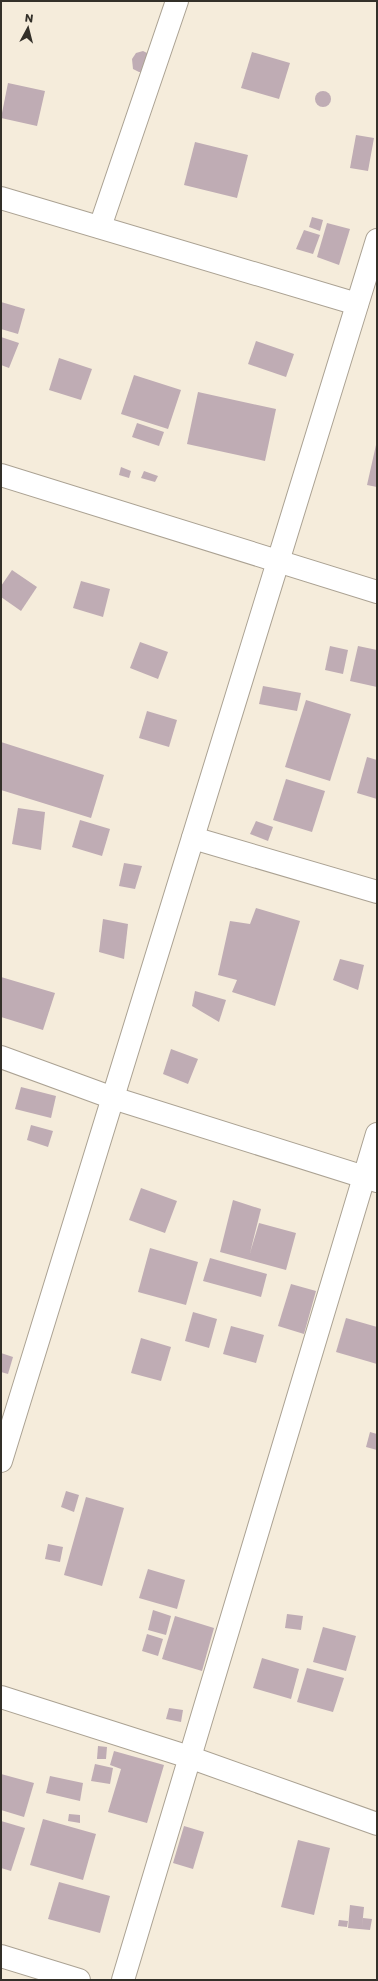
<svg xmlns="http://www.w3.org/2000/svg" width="378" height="1981" font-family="Poppins,sans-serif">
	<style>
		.building { fill: #bfacb4 }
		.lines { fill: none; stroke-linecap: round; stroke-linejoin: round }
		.minor-casing { stroke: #aba293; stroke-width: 24 }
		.minor { stroke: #fff; stroke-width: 22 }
	</style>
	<rect width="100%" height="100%" fill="#f5ecdb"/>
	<g class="building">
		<path d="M 143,51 L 149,54 L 143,72 L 139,72 L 133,69 L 132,59 L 136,53 Z"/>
		<path d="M 252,52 L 290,63 L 279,99 L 241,88 Z"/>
		<path d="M 8,83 L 45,91 L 37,126 L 1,118 Z"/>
		<circle cx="323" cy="99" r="8"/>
		<path d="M 356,135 L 374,138 L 368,171 L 350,168 Z"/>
		<path d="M 195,142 L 248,155 L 237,198 L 184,185 Z"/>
		<path d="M 312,217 L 323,220 L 320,231 L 309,227 Z"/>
		<path d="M 327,223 L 350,229 L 339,265 L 317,257 Z"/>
		<path d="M 304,230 L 320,235 L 313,254 L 296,249 Z"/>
		<path d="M 1,302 L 25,309 L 18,334 L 1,329 Z"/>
		<path d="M 1,337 L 19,343 L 9,368 L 1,365 Z"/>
		<path d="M 256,341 L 294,354 L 286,377 L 248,364 Z"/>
		<path d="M 59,358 L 92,369 L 81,400 L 49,390 Z"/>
		<path d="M 134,375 L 181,390 L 168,429 L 121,414 Z"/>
		<path d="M 198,392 L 276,409 L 265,461 L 187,444 Z"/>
		<path d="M 137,423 L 164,432 L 159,446 L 132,437 Z"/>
		<path d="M 376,445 L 377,445 L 377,487 L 367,485 Z"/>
		<path d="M 121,467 L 131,471 L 129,478 L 119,475 Z"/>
		<path d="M 144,471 L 158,476 L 155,482 L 141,478 Z"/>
		<path d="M 12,570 L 37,587 L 21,611 L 1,597 L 1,586 Z"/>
		<path d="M 81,581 L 110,589 L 103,617 L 73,608 Z"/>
		<path d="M 140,642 L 168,652 L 158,679 L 130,668 Z"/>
		<path d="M 330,646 L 348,650 L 343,674 L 325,670 Z"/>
		<path d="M 358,646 L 377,650 L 377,687 L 350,681 Z"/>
		<path d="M 263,686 L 301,693 L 297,711 L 259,704 Z"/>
		<path d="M 306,700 L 351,714 L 330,781 L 285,767 Z"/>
		<path d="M 147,711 L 177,720 L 169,747 L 139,738 Z"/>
		<path d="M 1,742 L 104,775 L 91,818 L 1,790 Z"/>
		<path d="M 367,757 L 377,760 L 377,799 L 357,793 Z"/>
		<path d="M 286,779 L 325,791 L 312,832 L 273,820 Z"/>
		<path d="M 18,808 L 45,812 L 41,850 L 12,844 Z"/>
		<path d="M 80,820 L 110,829 L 102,856 L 72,847 Z"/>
		<path d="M 256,821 L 273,827 L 268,841 L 250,834 Z"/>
		<path d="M 124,863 L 142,866 L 135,889 L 119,886 Z"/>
		<path d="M 256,908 L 300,921 L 275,1006 L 232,992 L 237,980 L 218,975 L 230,921 L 250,924 Z"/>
		<path d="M 103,919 L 128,924 L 124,959 L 99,952 Z"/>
		<path d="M 340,959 L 364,965 L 358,990 L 333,980 Z"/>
		<path d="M 1,977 L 55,993 L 43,1030 L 1,1017 Z"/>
		<path d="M 195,991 L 226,1000 L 219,1022 L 192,1006 Z"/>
		<path d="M 171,1049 L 198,1059 L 188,1084 L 163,1074 Z"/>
		<path d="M 21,1087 L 56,1096 L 51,1118 L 15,1109 Z"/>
		<path d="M 31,1125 L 53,1131 L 48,1147 L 27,1140 Z"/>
		<path d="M 141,1188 L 177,1201 L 165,1233 L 129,1220 Z"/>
		<path d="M 233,1200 L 261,1209 L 250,1253 L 259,1223 L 296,1233 L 286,1270 L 220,1252 Z"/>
		<path d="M 150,1248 L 198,1262 L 186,1305 L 138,1292 Z"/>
		<path d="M 210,1258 L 267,1274 L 261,1297 L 203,1281 Z"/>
		<path d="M 291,1284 L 316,1291 L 304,1334 L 278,1326 Z"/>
		<path d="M 193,1312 L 217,1319 L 209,1348 L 185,1341 Z"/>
		<path d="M 346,1318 L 377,1327 L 377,1364 L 336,1352 Z"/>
		<path d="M 231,1326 L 264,1335 L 256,1363 L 223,1354 Z"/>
		<path d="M 141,1338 L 171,1347 L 161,1381 L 131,1373 Z"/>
		<path d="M 1,1353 L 13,1357 L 8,1374 L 1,1372 Z"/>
		<path d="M 370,1432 L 377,1434 L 377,1450 L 366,1447 Z"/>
		<path d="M 66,1491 L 79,1495 L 74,1512 L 61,1507 Z"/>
		<path d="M 86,1497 L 124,1508 L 102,1586 L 64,1575 Z"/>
		<path d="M 48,1544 L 63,1547 L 60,1562 L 45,1559 Z"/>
		<path d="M 148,1569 L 185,1580 L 177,1609 L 139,1598 Z"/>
		<path d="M 153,1610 L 171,1616 L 166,1635 L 148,1630 Z"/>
		<path d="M 287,1614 L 303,1616 L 301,1630 L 285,1628 Z"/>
		<path d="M 175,1616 L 214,1628 L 202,1671 L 162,1659 Z"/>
		<path d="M 323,1627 L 356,1636 L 346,1671 L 313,1662 Z"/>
		<path d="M 147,1634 L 163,1639 L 158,1656 L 142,1651 Z"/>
		<path d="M 262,1658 L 299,1669 L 291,1699 L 253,1688 Z"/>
		<path d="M 307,1668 L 344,1678 L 333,1712 L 297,1702 Z"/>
		<path d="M 169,1708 L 183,1710 L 181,1722 L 166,1719 Z"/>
		<path d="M 98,1746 L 107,1747 L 106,1759 L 97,1759 Z"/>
		<path d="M 114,1751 L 164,1765 L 147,1823 L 108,1812 L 121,1769 L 110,1765 Z"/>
		<path d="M 95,1764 L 113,1768 L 110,1784 L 91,1781 Z"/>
		<path d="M 1,1774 L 34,1783 L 24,1817 L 1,1810 Z"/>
		<path d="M 50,1776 L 83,1783 L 80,1801 L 46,1793 Z"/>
		<path d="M 69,1814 L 80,1815 L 80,1823 L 68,1821 Z"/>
		<path d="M 43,1819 L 96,1834 L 83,1880 L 30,1865 Z"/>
		<path d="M 1,1821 L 25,1828 L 11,1871 L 1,1868 Z"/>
		<path d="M 184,1826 L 204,1832 L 193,1869 L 173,1863 Z"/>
		<path d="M 298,1840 L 330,1848 L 314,1915 L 281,1907 Z"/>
		<path d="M 59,1882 L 110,1896 L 100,1933 L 48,1919 Z"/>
		<path d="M 350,1905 L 364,1907 L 362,1927 L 363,1918 L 372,1919 L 370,1930 L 348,1928 Z"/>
		<path d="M 339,1920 L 348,1921 L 347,1927 L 338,1926 Z"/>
	</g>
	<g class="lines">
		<defs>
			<g id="minor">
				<path d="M 1,198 L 357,304"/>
				<path d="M 100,227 L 177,1"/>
				<path d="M 1,475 L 377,592"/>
				<path d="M 193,838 L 377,892"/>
				<path d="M 1,1057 L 113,1098 L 377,1181"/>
				<path d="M 1,1461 L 377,240"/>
				<path d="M 1,1697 L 189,1757 L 377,1824"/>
				<path d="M 1,1956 L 79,1980"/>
				<path d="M 123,1980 L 377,1134"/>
			</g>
		</defs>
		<use href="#minor" class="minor-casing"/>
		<use href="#minor" class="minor"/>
	</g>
	<rect width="378" height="1981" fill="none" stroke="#333029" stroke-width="4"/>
	<g transform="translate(28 28) rotate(7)" stroke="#f5ecdb" stroke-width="3" paint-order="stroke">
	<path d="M0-3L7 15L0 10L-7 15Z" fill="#333029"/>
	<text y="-6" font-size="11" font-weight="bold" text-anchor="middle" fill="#333029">N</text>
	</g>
</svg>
